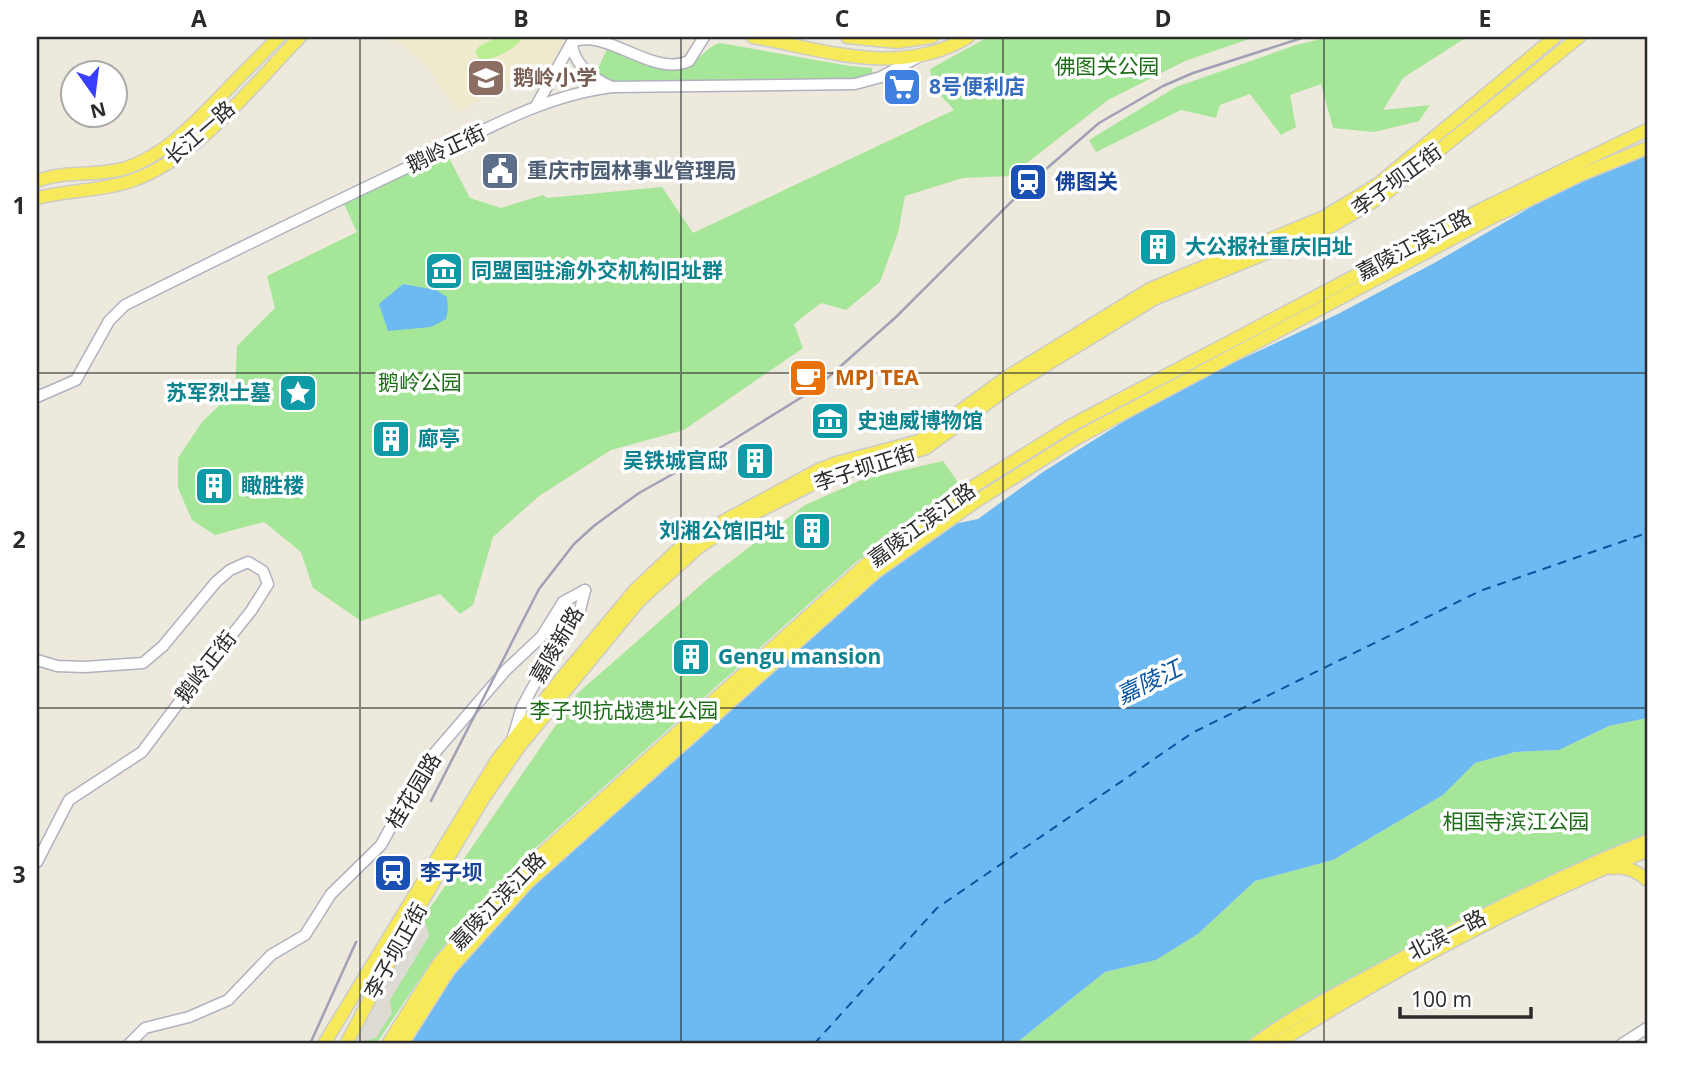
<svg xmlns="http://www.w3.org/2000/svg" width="1684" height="1081" font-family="'Open Sans','Noto Sans SC',sans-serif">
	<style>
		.education { fill: #f0eacc }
		.green { fill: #a6e698 }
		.pitch { fill: #b9ee93 }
		.plaza { fill: #dedbd4 }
		.water { fill: #6dbaf3 }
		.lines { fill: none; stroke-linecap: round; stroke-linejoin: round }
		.ferry { stroke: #0955a2; stroke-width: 2; stroke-dasharray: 9 7; stroke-linecap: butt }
		.minor-casing { stroke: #b1b1c0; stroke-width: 13 }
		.major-casing { stroke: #ccc; stroke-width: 15 }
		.minor { stroke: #fff; stroke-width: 10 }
		.major { stroke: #f6ea5a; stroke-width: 12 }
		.rail { stroke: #a0a0b6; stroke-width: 2.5 }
		.grid { fill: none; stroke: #2b2b2b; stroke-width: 2; stroke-opacity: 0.55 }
		.labels { text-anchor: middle; stroke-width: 7; stroke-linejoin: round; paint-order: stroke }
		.park-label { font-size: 21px; fill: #1c6c18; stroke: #fff }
		.education-label { font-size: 21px; font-weight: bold; fill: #785e54; stroke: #fff; text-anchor: start }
		.shop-label { font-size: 21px; font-weight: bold; fill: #366cbe; stroke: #fff; text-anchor: start }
		.street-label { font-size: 21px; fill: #2b2b2b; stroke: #fff }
		.service-label { font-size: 21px; font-weight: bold; fill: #4e5e75; stroke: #fff; text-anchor: start }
		.transit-label { font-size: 21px; font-weight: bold; fill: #164399; stroke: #fff; text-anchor: start }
		.culture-label { font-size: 21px; font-weight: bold; fill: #0d838f; stroke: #fff; text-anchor: start }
		.food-label { font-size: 21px; font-weight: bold; fill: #c56008; stroke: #fff; text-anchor: start }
		.water-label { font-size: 23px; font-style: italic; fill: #0955a2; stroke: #fff }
		.neatline { fill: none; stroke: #2b2b2b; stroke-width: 2.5 }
		.grid-label { font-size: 23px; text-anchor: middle; font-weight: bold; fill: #2b2b2b }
	</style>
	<rect width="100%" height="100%" fill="#eee9dd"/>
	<path class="education" d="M 382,37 L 563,37 L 562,45 L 548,73 L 524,84 L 513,82 L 458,111 L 425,64 L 404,46 Z"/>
	<g class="green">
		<path d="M 988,37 L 1255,37 L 1185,61 L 1108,100 L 1010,176 L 963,178 L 905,196 L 898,233 L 880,282 L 846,310 L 821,303 L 794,324 L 803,348 L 684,430 L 611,450 L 539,496 L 493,537 L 473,605 L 460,614 L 440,594 L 361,621 L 313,588 L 301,552 L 264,522 L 215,535 L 192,520 L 178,488 L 178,458 L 202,422 L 235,390 L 237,346 L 275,308 L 267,276 L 357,232 L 343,202 L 447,154 L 470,198 L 501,208 L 543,195 L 547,198 L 662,187 L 693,233 L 954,110 L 933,87 L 930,69 Z"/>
		<path d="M 1329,37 L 1467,37 L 1403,78 L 1383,110 L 1430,105 L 1419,121 L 1374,132 L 1333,128 L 1321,84 L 1290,95 L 1296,127 L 1281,135 L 1250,94 L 1220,105 L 1216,118 L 1181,110 L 1096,152 L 1089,140 L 1176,87 L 1296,45 Z"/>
		<path d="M 720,43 L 850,66 L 872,68 L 872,75 L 854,80 L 612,83 L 596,73 L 607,49 C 625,54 673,75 688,66 C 700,59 706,47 720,43 Z"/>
		<path d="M 943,461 L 960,485 L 856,562 L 513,868 L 436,955 L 376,1044 L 351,1044 L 423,918 L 578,693 L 710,577 L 805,505 L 861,480 Z"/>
		<path d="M 1647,718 L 1647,835 L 1600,855 L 1248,1044 L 1015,1044 L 1105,972 L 1156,960 L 1198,934 L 1255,881 L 1333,860 L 1443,795 L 1475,763 L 1515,752 L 1559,750 L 1609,726 Z"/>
	</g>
	<path class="pitch" d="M 498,37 L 520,37 L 521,40 C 513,50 493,60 480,60 L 475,51 L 481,45 Z"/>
	<path class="plaza" d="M 424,918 L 429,936 L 390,1000 L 392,1013 L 376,1038 L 351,1044 Z"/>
	<g class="water">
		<path d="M 1647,148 L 1647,718 L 1609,726 L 1559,750 L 1515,752 L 1475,763 L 1443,795 L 1333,860 L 1255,881 L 1198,934 L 1156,960 L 1105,972 L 1015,1044 L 397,1044 L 406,1019 L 563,846 L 909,533 L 978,519 L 1043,472 L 1169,393 L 1338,314 L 1436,262 L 1531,207 Z"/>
		<path d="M 403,284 L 436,290 L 447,297 L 448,309 L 446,319 L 431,327 L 388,331 L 379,304 Z"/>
	</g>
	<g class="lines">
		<path class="ferry" d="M 814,1044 L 937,908 L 1192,733 L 1480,591 L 1647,533"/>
		<defs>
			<g id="minor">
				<path d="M 572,42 C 572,64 594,79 612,87"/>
				<path d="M 536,106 L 572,42 C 607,27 652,78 689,61 L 704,37"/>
				<path d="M 37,397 L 76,380 L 109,321 L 125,305 C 223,256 322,208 421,161 C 483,131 544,95 613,87 L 855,84 L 881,77 L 918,57"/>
				<path d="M 37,660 L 57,666 L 84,667 L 143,663 L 163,646 L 216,582 L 230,570 L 248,562 L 263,571 L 268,584 L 251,611 L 195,681 L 142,752 L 69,800 L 37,862"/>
				<path d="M 513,737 L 522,707 L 547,661 L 579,614 L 585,590"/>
				<path d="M 129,1044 L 145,1028 L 189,1017 L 228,1000 L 271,955 L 305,935 L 331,894 L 381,845 L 426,763 L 506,670 L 542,636 L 563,602 L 585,590"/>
				<path d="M 1622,1044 L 1647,1028"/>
			</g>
			<g id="major">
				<path d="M 753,37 C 825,50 900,78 968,37"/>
				<path d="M 847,37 L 897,42 L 932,37"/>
				<path d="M 37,181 C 65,170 97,177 126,168 C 165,155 191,126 219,98 C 239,77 259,57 279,37"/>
				<path d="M 37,198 C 68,190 101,191 131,181 C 195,160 254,84 300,37"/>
				<path d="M 1612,868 C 1626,866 1637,871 1647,880"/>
				<path d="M 324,1044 L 497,760 L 565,674 L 635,590 L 687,541 L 818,470 L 836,463 L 919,441 L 1004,379 L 1150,289 L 1324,217 L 1378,184 L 1555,37"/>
				<path d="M 346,1044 L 413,917 L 483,799 L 519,747 L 639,601 L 699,547 L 739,521 L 823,479 L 926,448 L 1007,389 L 1154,299 L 1330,227 L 1384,195 L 1579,37"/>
				<path d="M 388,1044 L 439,963 L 518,875 L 871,560 L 966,491 L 1070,426 L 1482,209 L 1647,130"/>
				<path d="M 402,1044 L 449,970 L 527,883 L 877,571 L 975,502 L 1077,438 L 1489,219 L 1580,175 L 1647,148"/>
				<path d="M 1255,1044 C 1296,1014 1343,990 1388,966 C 1472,920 1558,876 1647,841"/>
				<path d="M 1276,1044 C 1393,970 1518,902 1647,851"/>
			</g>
		</defs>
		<use href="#minor" class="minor-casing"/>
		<use href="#major" class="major-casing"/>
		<use href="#minor" class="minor"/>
		<use href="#major" class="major"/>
		<g class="rail">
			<path d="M 431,801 L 539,589 L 574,544 L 595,525 L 639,493 L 723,446 L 815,389 L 896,317 L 1030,183 L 1099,123 L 1163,86 L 1193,73 L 1305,37"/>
			<path d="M 310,1044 L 356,942"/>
		</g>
	</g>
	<path class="grid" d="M 360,37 L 360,1044M 681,37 L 681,1044M 1003,37 L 1003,1044M 1324,37 L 1324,1044M 37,373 L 1647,373M 37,708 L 1647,708"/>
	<defs>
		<symbol id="school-square" viewBox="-11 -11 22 22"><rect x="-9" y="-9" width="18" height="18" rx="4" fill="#8d6e63" stroke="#fff"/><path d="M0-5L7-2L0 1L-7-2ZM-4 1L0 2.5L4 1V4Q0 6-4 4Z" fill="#fff"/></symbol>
		<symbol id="supermarket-square" viewBox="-11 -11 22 22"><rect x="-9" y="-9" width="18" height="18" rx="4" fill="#3f7fe0" stroke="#fff"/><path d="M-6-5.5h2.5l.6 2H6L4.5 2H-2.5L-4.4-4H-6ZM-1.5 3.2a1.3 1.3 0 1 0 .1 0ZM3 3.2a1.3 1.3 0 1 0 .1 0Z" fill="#fff"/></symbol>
		<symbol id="civic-square" viewBox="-11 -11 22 22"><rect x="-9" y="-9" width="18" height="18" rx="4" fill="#5c6f8a" stroke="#fff"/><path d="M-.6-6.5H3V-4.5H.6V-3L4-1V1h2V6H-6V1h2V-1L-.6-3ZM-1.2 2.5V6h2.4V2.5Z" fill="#fff"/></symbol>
		<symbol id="station-square" viewBox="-11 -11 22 22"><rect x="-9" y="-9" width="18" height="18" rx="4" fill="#1a4fb4" stroke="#fff"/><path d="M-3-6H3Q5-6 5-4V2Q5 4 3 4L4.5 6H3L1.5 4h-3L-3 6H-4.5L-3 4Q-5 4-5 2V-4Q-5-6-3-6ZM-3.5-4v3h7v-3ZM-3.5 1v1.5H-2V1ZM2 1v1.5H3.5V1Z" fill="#fff"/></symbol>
		<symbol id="building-square" viewBox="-11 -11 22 22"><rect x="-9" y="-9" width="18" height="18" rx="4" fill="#0f9aa8" stroke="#fff"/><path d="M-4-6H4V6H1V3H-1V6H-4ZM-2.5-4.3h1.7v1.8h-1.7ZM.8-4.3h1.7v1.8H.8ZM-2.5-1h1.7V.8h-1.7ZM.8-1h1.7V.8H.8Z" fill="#fff"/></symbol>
		<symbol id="museum-square" viewBox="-11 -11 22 22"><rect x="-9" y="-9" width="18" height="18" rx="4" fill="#0f9aa8" stroke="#fff"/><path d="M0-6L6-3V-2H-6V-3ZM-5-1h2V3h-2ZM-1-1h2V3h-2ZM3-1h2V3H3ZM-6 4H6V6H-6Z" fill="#fff"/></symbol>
		<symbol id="cafe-square" viewBox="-11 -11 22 22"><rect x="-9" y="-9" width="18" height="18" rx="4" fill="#e8710a" stroke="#fff"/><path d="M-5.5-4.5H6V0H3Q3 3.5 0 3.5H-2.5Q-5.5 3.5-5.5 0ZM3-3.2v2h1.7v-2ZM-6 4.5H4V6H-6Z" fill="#fff"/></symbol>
		<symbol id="sight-square" viewBox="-11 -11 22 22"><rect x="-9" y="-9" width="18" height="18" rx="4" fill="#0f9aa8" stroke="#fff"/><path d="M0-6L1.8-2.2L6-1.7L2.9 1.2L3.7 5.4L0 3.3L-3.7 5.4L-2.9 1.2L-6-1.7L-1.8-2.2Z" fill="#fff"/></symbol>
	</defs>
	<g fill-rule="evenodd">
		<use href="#school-square" x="464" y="56" width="44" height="44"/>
		<use href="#supermarket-square" x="880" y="65" width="44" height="44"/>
		<use href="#civic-square" x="478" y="149" width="44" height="44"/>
		<use href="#station-square" x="1006" y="160" width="44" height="44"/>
		<use href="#building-square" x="1136" y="225" width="44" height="44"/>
		<use href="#museum-square" x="422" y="249" width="44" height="44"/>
		<use href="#cafe-square" x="786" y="356" width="44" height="44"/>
		<use href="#sight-square" x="276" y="371" width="44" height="44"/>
		<use href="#museum-square" x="808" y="399" width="44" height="44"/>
		<use href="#building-square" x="369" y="417" width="44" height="44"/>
		<use href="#building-square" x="733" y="439" width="44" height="44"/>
		<use href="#building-square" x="192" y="464" width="44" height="44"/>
		<use href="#building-square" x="790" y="509" width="44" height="44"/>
		<use href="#building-square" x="669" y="635" width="44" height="44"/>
		<use href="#station-square" x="371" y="851" width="44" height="44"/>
	</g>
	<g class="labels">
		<g class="park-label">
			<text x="1107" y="74">佛图关公园</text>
			<text x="420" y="390">鹅岭公园</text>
			<text x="624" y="718">李子坝抗战遗址公园</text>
			<text x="1516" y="829">相国寺滨江公园</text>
		</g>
		<g class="education-label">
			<text x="513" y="85">鹅岭小学</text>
		</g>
		<g class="shop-label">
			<text x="929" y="94">8号便利店</text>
		</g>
		<g class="street-label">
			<text transform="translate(200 133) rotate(-41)" y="7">长江一路</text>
			<text transform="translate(446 149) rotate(-25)" y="7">鹅岭正街</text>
			<text transform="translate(1397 180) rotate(-36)" y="7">李子坝正街</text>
			<text transform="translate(1414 245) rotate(-28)" y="7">嘉陵江滨江路</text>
			<text transform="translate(865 468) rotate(-18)" y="7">李子坝正街</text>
			<text transform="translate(922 525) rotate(-36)" y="7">嘉陵江滨江路</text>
			<text transform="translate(557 645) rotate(-60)" y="7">嘉陵新路</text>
			<text transform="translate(206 667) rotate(-52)" y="7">鹅岭正街</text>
			<text transform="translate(414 791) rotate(-59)" y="7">桂花园路</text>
			<text transform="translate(498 901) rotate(-46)" y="7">嘉陵江滨江路</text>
			<text transform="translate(1447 935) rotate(-27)" y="7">北滨一路</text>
			<text transform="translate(396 951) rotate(-61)" y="7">李子坝正街</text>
		</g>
		<g class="service-label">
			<text x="527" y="178">重庆市园林事业管理局</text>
		</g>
		<g class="transit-label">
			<text x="1055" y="189">佛图关</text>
			<text x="420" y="880">李子坝</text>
		</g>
		<g class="culture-label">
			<text x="1185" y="254">大公报社重庆旧址</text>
			<text x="471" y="278">同盟国驻渝外交机构旧址群</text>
			<text x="271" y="400" text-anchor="end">苏军烈士墓</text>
			<text x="857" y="428">史迪威博物馆</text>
			<text x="418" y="446">廊亭</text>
			<text x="728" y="468" text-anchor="end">吴铁城官邸</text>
			<text x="241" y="493">瞰胜楼</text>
			<text x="785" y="538" text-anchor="end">刘湘公馆旧址</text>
			<text x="718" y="664">Gengu mansion</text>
		</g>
		<g class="food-label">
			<text x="835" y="385">MPJ TEA</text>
		</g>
		<g class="water-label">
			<text transform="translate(1149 682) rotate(-26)" y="8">嘉陵江</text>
		</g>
	</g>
	<rect width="1684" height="1081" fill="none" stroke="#ffffff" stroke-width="77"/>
	<g transform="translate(94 94) rotate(166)"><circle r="33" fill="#ffffff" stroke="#aaaaaa" stroke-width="2"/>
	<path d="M0-5L12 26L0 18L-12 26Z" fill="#393fff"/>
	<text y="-10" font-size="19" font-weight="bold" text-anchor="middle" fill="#2b2b2b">N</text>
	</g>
	<path d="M1400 1007v10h131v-10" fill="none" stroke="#2b2b2b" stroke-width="3.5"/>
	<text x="1411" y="1007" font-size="21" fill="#2b2b2b" stroke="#ffffff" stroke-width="5" paint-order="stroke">100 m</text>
	<rect x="38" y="38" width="1608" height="1004" class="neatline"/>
	<g class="grid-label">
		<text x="199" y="27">A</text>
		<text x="521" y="27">B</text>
		<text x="842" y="27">C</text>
		<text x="1163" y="27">D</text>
		<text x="1485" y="27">E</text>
		<text x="19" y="214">1</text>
		<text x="19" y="548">2</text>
		<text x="19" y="883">3</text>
	</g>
</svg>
